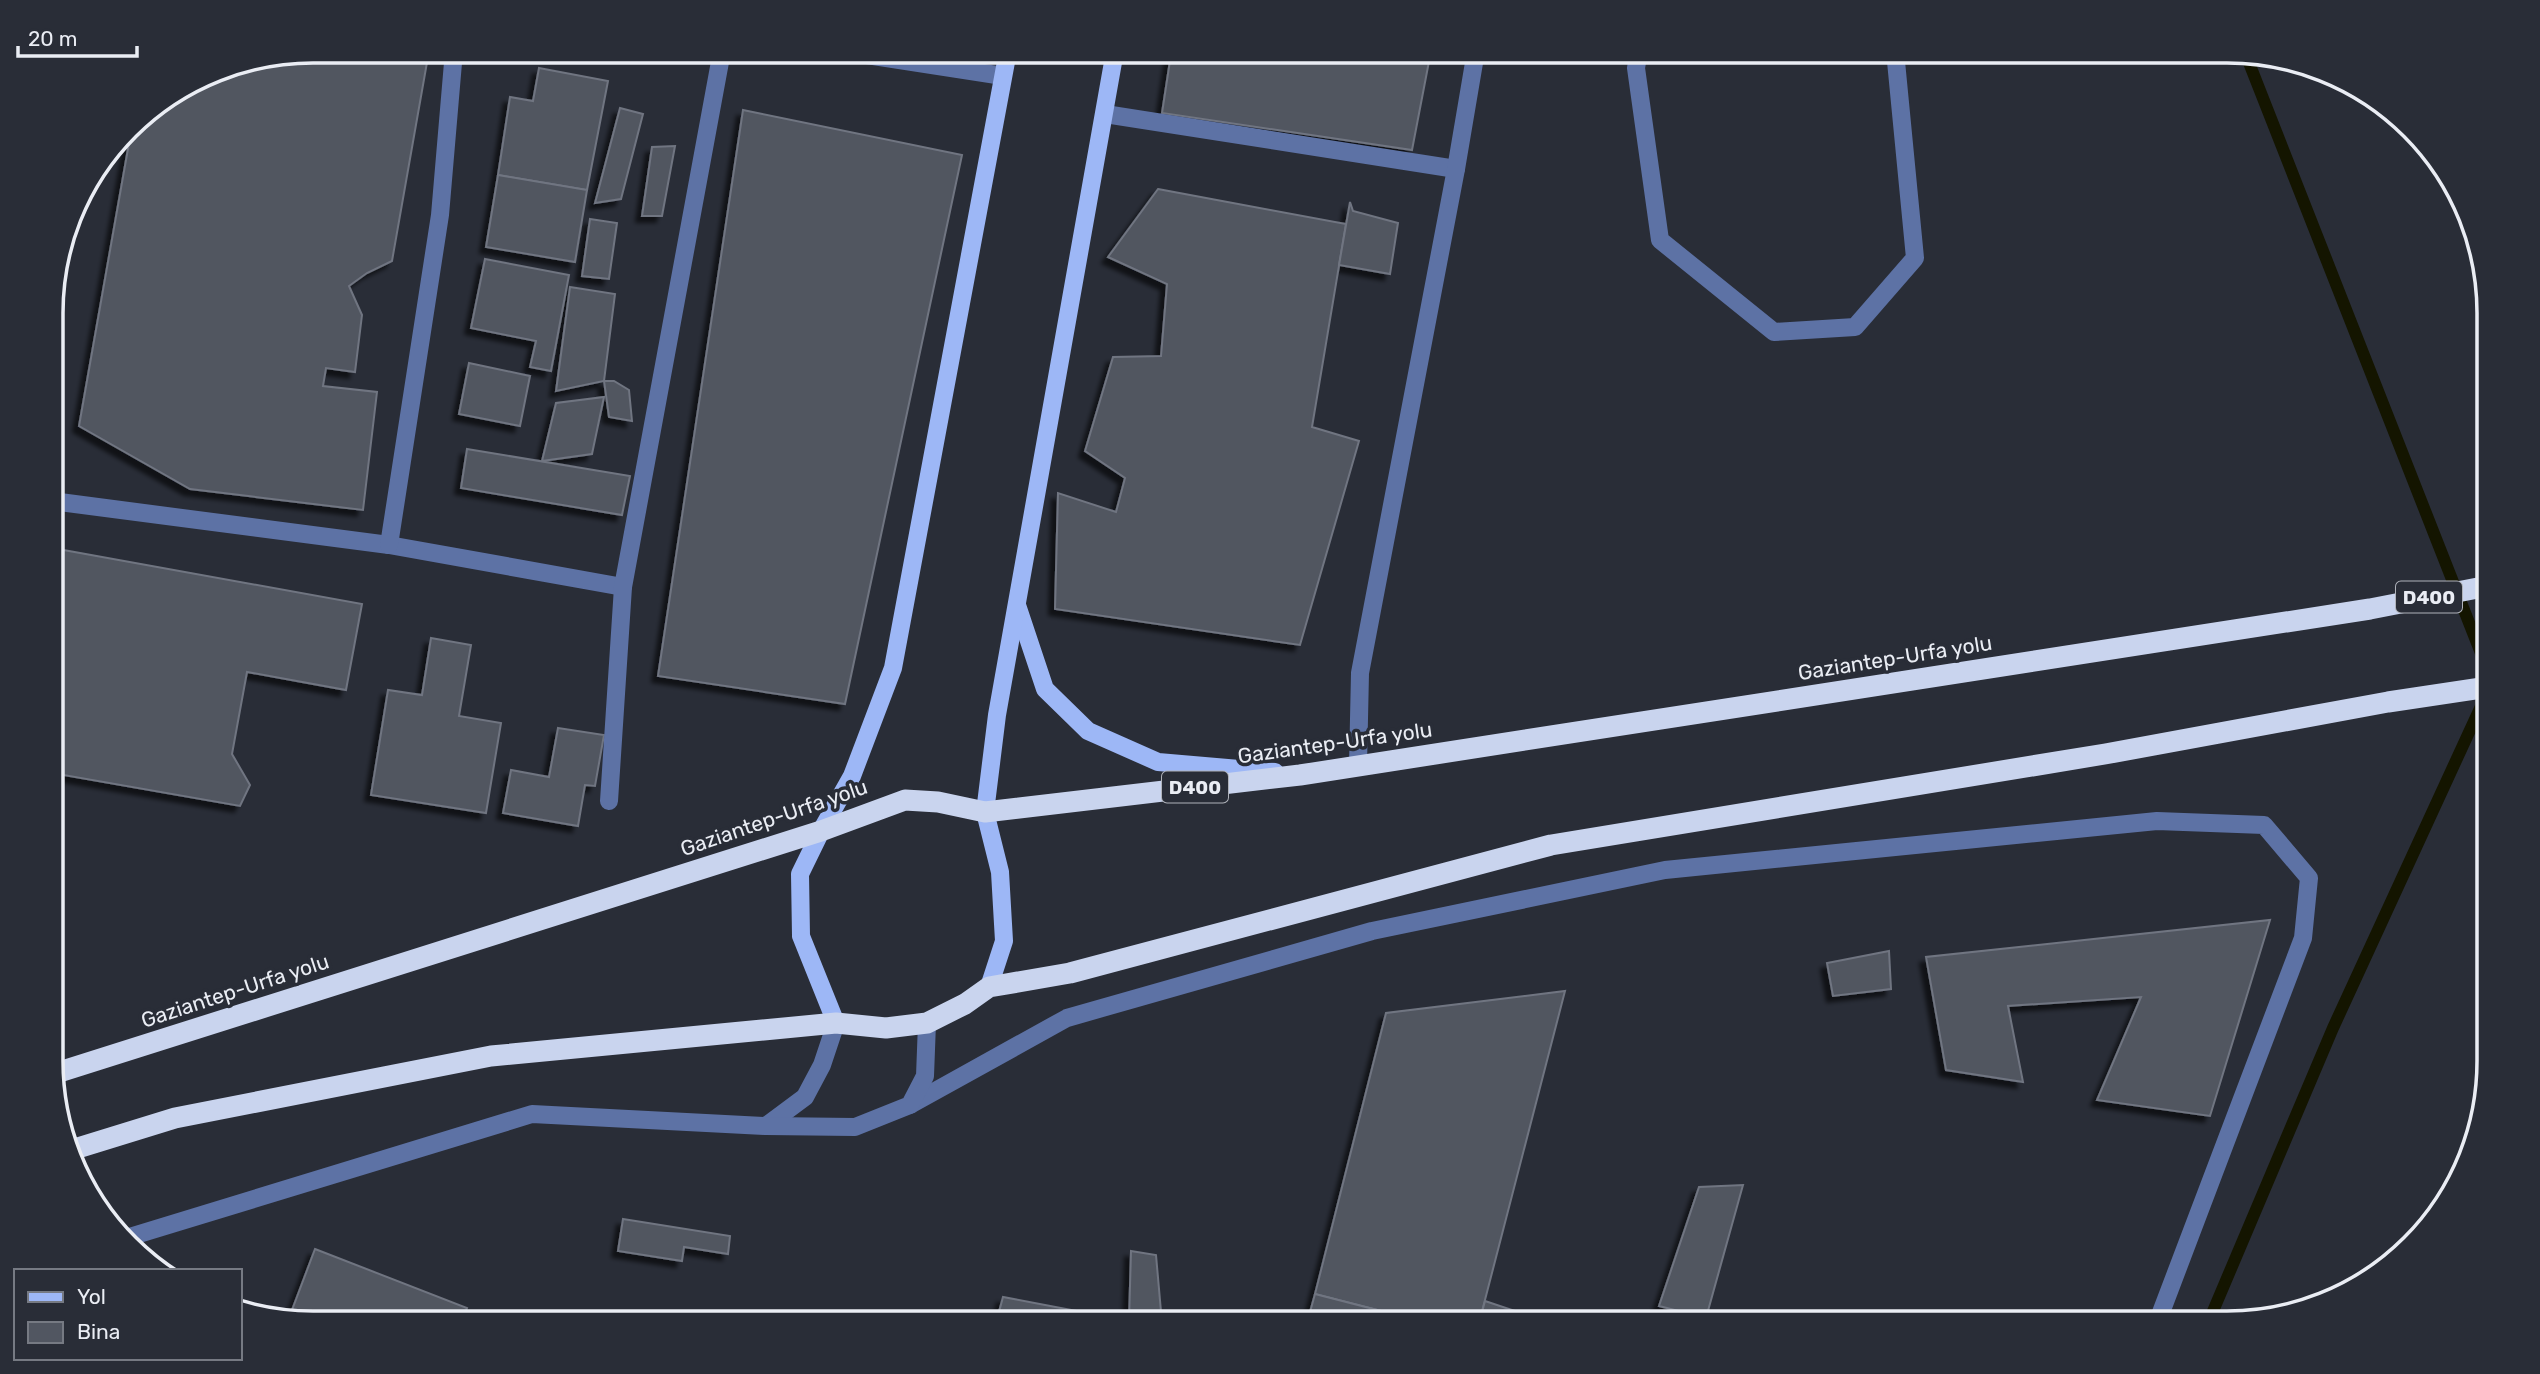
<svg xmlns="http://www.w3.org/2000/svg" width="2540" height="1374" font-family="Rubik,sans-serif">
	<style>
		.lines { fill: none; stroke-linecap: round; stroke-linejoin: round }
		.stream { stroke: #141500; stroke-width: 12 }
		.building { fill: #515661; stroke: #707581; stroke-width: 2; filter: url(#shadow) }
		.minor { stroke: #5d72a5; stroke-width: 18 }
		.major { stroke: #9db7f6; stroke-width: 18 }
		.highway { stroke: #c9d4ee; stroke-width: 21 }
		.labels { text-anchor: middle; stroke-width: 7; stroke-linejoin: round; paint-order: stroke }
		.shield { fill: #292d37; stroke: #b0b3bb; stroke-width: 2 }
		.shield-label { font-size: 19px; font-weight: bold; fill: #eaedf4 }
		.street-label { font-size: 21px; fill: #eaedf4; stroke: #292d37 }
		.rim { fill: none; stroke: #eaedf4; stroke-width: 3.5 }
	</style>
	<defs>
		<filter id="shadow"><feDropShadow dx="-6" dy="6" stdDeviation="2" flood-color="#0009"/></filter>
	</defs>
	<rect width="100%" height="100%" fill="#292d37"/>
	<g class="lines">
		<g class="stream">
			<path d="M 2246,55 L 2488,671"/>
			<path d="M 2208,1323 L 2333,1028 L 2488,691"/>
		</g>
	</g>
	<g class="building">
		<path d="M 313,51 L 429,51 L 392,261 L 367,273 L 349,286 L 362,315 L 355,372 L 326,368 L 323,386 L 377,392 L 363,510 L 190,489 L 79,426 L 132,126 L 140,116 L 213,71 Z"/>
		<path d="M 1225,51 L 1431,51 L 1412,150 L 1162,113 L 1171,54 L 1223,61 Z"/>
		<path d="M 539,68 L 608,81 L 587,190 L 498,175 L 510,97 L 533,101 Z"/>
		<path d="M 620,108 L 643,114 L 621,199 L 595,203 Z"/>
		<path d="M 743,110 L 962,155 L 845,704 L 658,676 Z"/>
		<path d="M 675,146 L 662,216 L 642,216 L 652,147 Z"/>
		<path d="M 498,175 L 587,190 L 575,262 L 486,247 Z"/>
		<path d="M 1158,189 L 1346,224 L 1312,427 L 1359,441 L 1300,645 L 1055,609 L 1058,493 L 1116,512 L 1125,478 L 1085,451 L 1113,357 L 1161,356 L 1167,284 L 1108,257 Z"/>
		<path d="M 1350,202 L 1353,211 L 1398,223 L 1390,274 L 1339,265 Z"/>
		<path d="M 590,219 L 617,223 L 609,279 L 582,276 Z"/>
		<path d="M 485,259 L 569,275 L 551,371 L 530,367 L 536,341 L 471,328 Z"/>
		<path d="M 570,287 L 615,294 L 604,381 L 556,391 Z"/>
		<path d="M 469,363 L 530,376 L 520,426 L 459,414 Z"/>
		<path d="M 604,381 L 614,381 L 629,390 L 632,421 L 609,417 Z"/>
		<path d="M 604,397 L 592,454 L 542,461 L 556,403 Z"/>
		<path d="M 467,449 L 630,476 L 622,515 L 461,488 Z"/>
		<path d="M 58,549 L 362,604 L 346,690 L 247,672 L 232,754 L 250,785 L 240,806 L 52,773 L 52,581 Z"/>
		<path d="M 431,638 L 471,645 L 459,716 L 501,723 L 486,813 L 371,795 L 388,690 L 422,695 Z"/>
		<path d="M 558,728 L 604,735 L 595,786 L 585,785 L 578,826 L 503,813 L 511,770 L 549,777 Z"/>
		<path d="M 2270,920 L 2210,1116 L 2097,1100 L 2141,997 L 2008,1006 L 2023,1082 L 1946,1070 L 1926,957 Z"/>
		<path d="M 1889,951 L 1891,989 L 1833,996 L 1827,963 Z"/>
		<path d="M 1565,991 L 1479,1323 L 1428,1323 L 1315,1294 L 1386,1013 Z"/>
		<path d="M 1743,1185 L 1706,1318 L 1659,1306 L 1699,1187 Z"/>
		<path d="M 623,1219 L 730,1236 L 728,1254 L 684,1247 L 682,1261 L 618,1251 Z"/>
		<path d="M 315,1249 L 467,1308 L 461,1323 L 313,1323 L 289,1318 Z"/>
		<path d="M 1131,1251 L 1156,1255 L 1162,1323 L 996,1323 L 1003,1297 L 1129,1321 Z"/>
		<path d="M 1315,1294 L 1428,1323 L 1307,1323 Z"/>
		<path d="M 1485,1301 L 1551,1323 L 1479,1323 Z"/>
	</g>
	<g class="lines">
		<g class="minor">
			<path d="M 841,51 L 1003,76"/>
			<path d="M 1639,51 L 1636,68 L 1660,240 L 1774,332 L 1855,327 L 1915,258 L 1895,51"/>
			<path d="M 1105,114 L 1456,169"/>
			<path d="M 52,501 L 389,545 L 623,587"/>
			<path d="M 389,545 L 440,215 L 454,51"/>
			<path d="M 1358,765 L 1360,673 L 1456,169 L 1476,51"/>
			<path d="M 609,801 L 623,587 L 722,51"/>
			<path d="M 910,1105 L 1067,1018 L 1372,931 L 1665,870 L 2157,821 L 2264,825 L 2309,878 L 2303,938 L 2157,1323"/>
			<path d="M 766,1126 L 805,1097 L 822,1065 L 836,1023"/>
			<path d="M 126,1238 L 532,1114 L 766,1126 L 855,1127 L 910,1105 L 925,1076 L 927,1023"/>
		</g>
		<g class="major">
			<path d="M 1017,605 L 1045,689 L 1088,731 L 1158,762 L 1275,772"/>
			<path d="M 989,987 L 1004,941 L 1000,872 L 985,812 L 997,715 L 1115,51"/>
			<path d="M 836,1023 L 801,936 L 800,874 L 821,831 L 852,776 L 893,668 L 1008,51"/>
		</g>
		<g class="highway">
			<path d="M 53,1074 L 821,831 L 905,800 L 938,802 L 985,812 L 1300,775 L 2370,609 L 2488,586"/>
			<path d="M 68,1151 L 175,1118 L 491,1056 L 836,1023 L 886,1028 L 927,1023 L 965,1004 L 989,987 L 1070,973 L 1551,845 L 2105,754 L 2388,702 L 2488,687"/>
		</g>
	</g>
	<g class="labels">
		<g class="shield">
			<rect x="2396" y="581.5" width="66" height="31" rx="5"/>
			<rect x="1162" y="771.5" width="66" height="31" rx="5"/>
		</g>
		<g class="shield-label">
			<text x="2429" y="604">D400</text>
			<text x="1195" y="794">D400</text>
		</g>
		<g class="street-label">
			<text transform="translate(1895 658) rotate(-9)" y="7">Gaziantep-Urfa yolu</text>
			<text transform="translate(1335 743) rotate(-8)" y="7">Gaziantep-Urfa yolu</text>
			<text transform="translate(774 818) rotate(-19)" y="7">Gaziantep-Urfa yolu</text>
			<text transform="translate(235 991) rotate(-18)" y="7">Gaziantep-Urfa yolu</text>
		</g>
	</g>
	<path d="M0 0H2540V1374H0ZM313 63H2227A250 250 0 0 1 2477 313V1061A250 250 0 0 1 2227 1311H313A250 250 0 0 1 63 1061V313A250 250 0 0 1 313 63Z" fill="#292d37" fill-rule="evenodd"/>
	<path class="rim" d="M313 63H2227A250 250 0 0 1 2477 313V1061A250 250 0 0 1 2227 1311H313A250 250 0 0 1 63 1061V313A250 250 0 0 1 313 63Z"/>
	<rect x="14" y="1269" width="228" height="91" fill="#292d37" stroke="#767a83" stroke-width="2"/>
	<rect x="28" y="1292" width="35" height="10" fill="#9db7f6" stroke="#767a83" stroke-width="2"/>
	<text x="77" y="1304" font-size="21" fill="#eaedf4">Yol</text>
	<rect x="28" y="1322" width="35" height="21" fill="#515661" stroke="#767a83" stroke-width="2"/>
	<text x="77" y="1339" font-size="21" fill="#eaedf4">Bina</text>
	<path d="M18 46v10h119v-10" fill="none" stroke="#eaedf4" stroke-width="3.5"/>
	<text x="28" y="46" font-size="21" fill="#eaedf4" stroke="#292d37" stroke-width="5" paint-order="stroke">20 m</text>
</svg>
